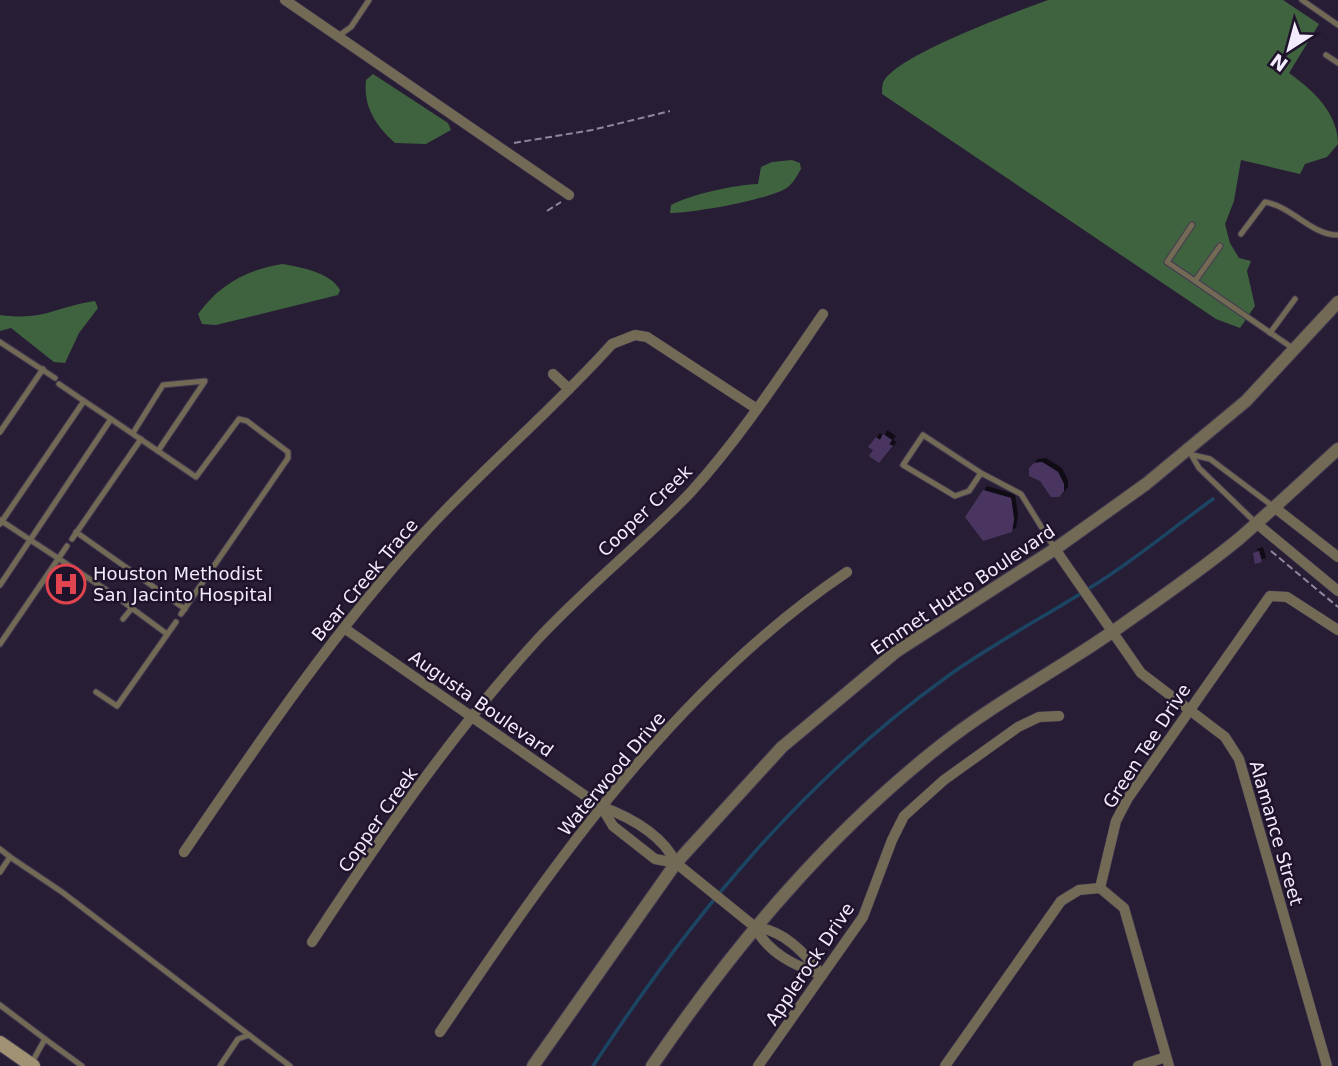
<svg xmlns="http://www.w3.org/2000/svg" width="1338" height="1066" font-family="'DejaVu Sans',sans-serif">
	<style>
		.forest { fill: #40633f }
		.lines { fill: none; stroke-linecap: round; stroke-linejoin: round }
		.stream { stroke: #1b4563; stroke-width: 3.5 }
		.building { fill: #48365e; filter: url(#shadow) }
		.service-casing { stroke: #433a51; stroke-width: 7 }
		.minor-casing { stroke: #433a51; stroke-width: 11 }
		.tertiary-casing { stroke: #433a51; stroke-width: 14 }
		.secondary-casing { stroke: #433a51; stroke-width: 16 }
		.path { stroke: #90879c; stroke-width: 2; stroke-dasharray: 7 3.5; stroke-linecap: butt }
		.service { stroke: #736a56; stroke-width: 5 }
		.minor { stroke: #736a56; stroke-width: 10 }
		.tertiary { stroke: #736a56; stroke-width: 12 }
		.secondary { stroke: #a19273; stroke-width: 14 }
		.labels { text-anchor: middle; stroke-width: 5; stroke-linejoin: round; paint-order: stroke }
		.street-label { font-size: 18px; fill: #f2ebfc; stroke: #1e132b }
		.poi-label { font-size: 18px; fill: #f2ebfc; stroke: #1e132b; text-anchor: start }
	</style>
	<defs>
		<filter id="shadow"><feDropShadow dx="4" dy="-4" stdDeviation="0" flood-color="#0009"/></filter>
	</defs>
	<rect width="100%" height="100%" fill="#271d35"/>
	<g class="forest">
		<path d="M 1048,0 L 1283,0 L 1319,24 L 1289,73 C 1313,90 1338,113 1338,144 L 1327,157 L 1305,164 L 1300,174 L 1241,160 L 1234,201 L 1225,224 L 1230,243 L 1239,258 L 1251,261 L 1247,271 L 1255,306 L 1240,328 L 1216,319 L 882,94 C 882,90 882,87 883,83 C 893,56 1018,11 1048,0 Z"/>
		<path d="M 373,74 L 448,123 L 451,130 L 426,144 L 395,143 C 376,126 363,107 366,80 Z"/>
		<path d="M 792,160 L 800,163 L 801,169 C 797,176 793,183 788,187 C 773,199 690,214 670,213 L 671,205 C 692,194 734,185 758,184 L 761,167 L 772,162 Z"/>
		<path d="M 282,264 C 301,267 331,273 340,290 L 338,295 L 216,325 L 202,324 L 198,314 C 220,284 246,270 282,264 Z"/>
		<path d="M 95,301 L 98,308 L 79,333 L 65,363 L 54,362 L 11,328 L 0,331 L 0,315 C 44,321 55,307 95,301 Z"/>
	</g>
	<g class="lines">
		<path class="stream" d="M 593,1066 C 691,917 802,781 948,676 C 995,642 1048,615 1096,584 C 1137,558 1174,527 1213,499"/>
	</g>
	<g class="building">
		<path d="M 883,434 L 892,440 L 889,444 L 893,446 L 879,463 L 869,456 L 873,450 L 868,447 L 876,437 L 880,440 Z"/>
		<path d="M 1042,462 L 1058,472 L 1064,484 L 1064,491 L 1059,497 L 1051,497 L 1040,481 L 1029,476 L 1029,468 L 1034,463 Z"/>
		<path d="M 983,490 L 1011,498 L 1014,519 L 1012,532 L 983,541 L 965,517 Z"/>
		<path d="M 1259,551 L 1262,562 L 1255,564 L 1253,553 Z"/>
	</g>
	<g class="lines">
		<defs>
			<g id="service">
				<path d="M 1302,0 L 1338,25"/>
				<path d="M 337,37 L 351,27 L 369,0"/>
				<path d="M 1326,55 L 1338,63"/>
				<path d="M 1192,225 L 1167,262 L 1195,281"/>
				<path d="M 1241,234 L 1265,202 C 1293,207 1311,235 1338,235"/>
				<path d="M 1220,246 L 1195,281 L 1294,349"/>
				<path d="M 1270,333 L 1295,299"/>
				<path d="M 0,342 L 55,378"/>
				<path d="M 59,384 L 84,401"/>
				<path d="M 111,419 L 196,477 L 239,419 L 247,421 L 288,452 L 288,458 L 181,614"/>
				<path d="M 0,432 L 43,369"/>
				<path d="M 133,433 L 163,385 L 205,381 L 158,451"/>
				<path d="M 1188,449 L 1199,468 L 1256,523"/>
				<path d="M 1193,455 L 1210,459 L 1274,507"/>
				<path d="M 981,473 L 969,491 L 955,496 L 903,465 L 923,435 L 981,473 L 1021,494 L 1055,549"/>
				<path d="M 0,520 L 114,595 L 167,634"/>
				<path d="M 0,524 L 84,401 L 111,419 L 0,585"/>
				<path d="M 76,532 L 185,609"/>
				<path d="M 72,539 L 141,439"/>
				<path d="M 72,584 L 80,573"/>
				<path d="M 123,619 L 132,608"/>
				<path d="M 0,644 L 67,546"/>
				<path d="M 96,692 L 117,706 L 176,622"/>
				<path d="M 0,849 L 10,857 L 0,872"/>
				<path d="M 10,857 L 62,892 L 249,1035"/>
				<path d="M 0,1005 L 45,1039 L 31,1064"/>
				<path d="M 45,1039 L 82,1066"/>
				<path d="M 220,1066 L 238,1039 L 249,1035 L 290,1066"/>
			</g>
			<g id="minor">
				<path d="M 285,0 L 569,195"/>
				<path d="M 553,374 L 569,389"/>
				<path d="M 1274,507 L 1338,557"/>
				<path d="M 1256,523 L 1338,591"/>
				<path d="M 1055,549 L 1141,673 L 1225,737 L 1239,759 L 1327,1066"/>
				<path d="M 344,628 L 600,806 C 630,817 662,834 676,863"/>
				<path d="M 601,806 L 613,826 L 655,859 L 676,863 L 755,927 C 768,953 795,966 822,975"/>
				<path d="M 184,852 C 259,742 334,631 424,533 C 484,467 553,410 612,344 L 635,335 L 647,337 L 757,409"/>
				<path d="M 1100,888 L 1116,821 L 1128,798 L 1270,596 L 1287,597 L 1338,630"/>
				<path d="M 1100,888 L 1124,908 L 1169,1066"/>
				<path d="M 755,927 C 783,930 804,952 821,974"/>
				<path d="M 312,942 C 380,838 453,732 537,640 C 585,588 641,544 690,493 C 740,438 781,375 823,314"/>
				<path d="M 440,1032 C 554,863 675,688 847,572"/>
				<path d="M 758,1066 L 863,917 L 892,840 L 904,816 L 944,780 L 1018,727 L 1039,717 L 1059,716"/>
				<path d="M 945,1066 L 1061,901 L 1079,890 L 1100,888"/>
				<path d="M 1138,1066 L 1166,1057"/>
			</g>
			<g id="tertiary">
				<path d="M 533,1066 L 676,863 L 782,747 L 897,651 L 1055,549 L 1146,484 L 1246,401 L 1338,302"/>
				<path d="M 652,1066 C 734,946 826,836 940,746 C 994,703 1056,671 1112,632 C 1155,602 1200,571 1240,538 C 1273,509 1305,479 1338,449"/>
			</g>
			<path id="secondary" d="M 0,1043 L 33,1066"/>
		</defs>
		<use href="#service" class="service-casing"/>
		<use href="#minor" class="minor-casing"/>
		<use href="#tertiary" class="tertiary-casing"/>
		<use href="#secondary" class="secondary-casing"/>
		<g class="path">
			<path d="M 514,143 L 592,130 L 670,111"/>
			<path d="M 547,211 L 561,202"/>
			<path d="M 1271,551 L 1338,607"/>
		</g>
		<use href="#service" class="service"/>
		<use href="#minor" class="minor"/>
		<use href="#tertiary" class="tertiary"/>
		<use href="#secondary" class="secondary"/>
	</g>
	<defs>
		<symbol id="hospital-ring" viewBox="-11 -11 22 22"><circle r="9.5" fill="#1e132b" stroke="#e0444e" stroke-width="1.5"/><path d="M-5-5h3v3.5h4V-5h3V5h-3V1.5h-4V5h-3Z" fill="#e0444e"/></symbol>
	</defs>
	<g fill-rule="evenodd">
		<use href="#hospital-ring" x="44" y="562" width="44" height="44"/>
	</g>
	<g class="labels">
		<g class="street-label">
			<text transform="translate(645 511) rotate(-44)" y="6">Cooper Creek</text>
			<text transform="translate(365 580) rotate(-50)" y="6">Bear Creek Trace</text>
			<text transform="translate(963 590) rotate(-34)" y="6">Emmet Hutto Boulevard</text>
			<text transform="translate(481 704) rotate(35)" y="6">Augusta Boulevard</text>
			<text transform="translate(1147 746) rotate(-57)" y="6">Green Tee Drive</text>
			<text transform="translate(612 774) rotate(-50)" y="6">Waterwood Drive</text>
			<text transform="translate(378 820) rotate(-55)" y="6">Copper Creek</text>
			<text transform="translate(1276 833) rotate(74)" y="6">Alamance Street</text>
			<text transform="translate(810 964) rotate(-56)" y="6">Applerock Drive</text>
		</g>
		<g class="poi-label">
			<text x="93" y="580">Houston Methodist<tspan x="93" dy="21">San Jacinto Hospital</tspan></text>
		</g>
	</g>
	<g transform="translate(1289 49) rotate(216)" stroke="#1e132b" stroke-width="5" paint-order="stroke">
	<path d="M0-5L12 26L0 18L-12 26Z" fill="#f2ebfc"/>
	<text y="-10" font-size="19" font-weight="bold" text-anchor="middle" fill="#f2ebfc">N</text>
	</g>
</svg>
